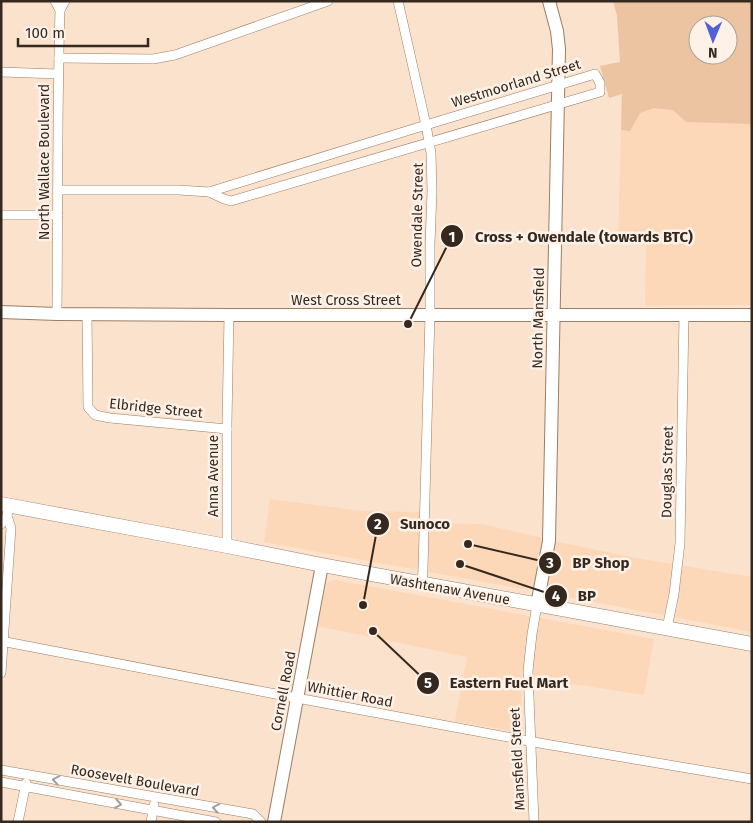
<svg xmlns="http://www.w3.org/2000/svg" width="753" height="823" font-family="'Fira Sans',sans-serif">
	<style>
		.built { fill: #fdd8b8; fill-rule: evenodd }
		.green { fill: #ecc4a2; fill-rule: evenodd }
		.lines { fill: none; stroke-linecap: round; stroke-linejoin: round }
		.street-casing { stroke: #9a7e66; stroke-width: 10 }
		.secondary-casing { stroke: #9a7e66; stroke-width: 14 }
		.primary-casing { stroke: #9a7e66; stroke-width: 15 }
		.street { stroke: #fff; stroke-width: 9 }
		.secondary { stroke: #fff; stroke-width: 12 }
		.primary { stroke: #fff; stroke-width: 14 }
		.oneway { stroke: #a49f9a }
		.labels { text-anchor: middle; stroke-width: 5; stroke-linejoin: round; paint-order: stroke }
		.street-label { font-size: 14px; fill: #35291f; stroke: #fef1e7 }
		.leader { fill: none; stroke: #35291f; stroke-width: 2 }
		.callout-dot { fill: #35291f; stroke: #fef1e7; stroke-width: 2 }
		.mark-label { font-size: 15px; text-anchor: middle; font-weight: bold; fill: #fff }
		.callout-label { font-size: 15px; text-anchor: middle; font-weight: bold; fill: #35291f; stroke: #fef1e7; stroke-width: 5; stroke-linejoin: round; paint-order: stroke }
	</style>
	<rect width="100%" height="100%" fill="#fbe2cc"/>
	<g class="built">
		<path d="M 613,1 L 752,1 L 752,305 L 645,306 L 646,238 L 618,238 L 622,94 L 609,98 L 600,66 L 620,62 L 617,15 ZM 698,25 L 728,25 L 728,55 L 698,55 Z"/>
		<path d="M 270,499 L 363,511 L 419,512 L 419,523 L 482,524 L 543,538 L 534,584 L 531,588 L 523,589 L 264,542 Z"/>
		<path d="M 554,541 L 631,557 L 752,577 L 752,632 L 552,594 L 549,592 L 547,584 L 551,567 Z"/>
		<path d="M 336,580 L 654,639 L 644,695 L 522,676 L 521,699 L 523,725 L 522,728 L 518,731 L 512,731 L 455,721 L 467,657 L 317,626 L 326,584 L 330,581 Z"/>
	</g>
	<path class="green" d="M 613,1 L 752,1 L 752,124 L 686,122 L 673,110 L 654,108 L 640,113 L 630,131 L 621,130 L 622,94 L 609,98 L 600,66 L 620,62 L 617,15 ZM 698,25 L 728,25 L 728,55 L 698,55 Z"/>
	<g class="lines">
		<defs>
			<g id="street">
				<path d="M 55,1 L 60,10 C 57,111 58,213 57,314"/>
				<path d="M 398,1 L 426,125 L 431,153 L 432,191 L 430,244 L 430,315 L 423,569 L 422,583"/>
				<path d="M 60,10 L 65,1"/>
				<path d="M 59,58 L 153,59 L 175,55 L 328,1"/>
				<path d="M 1,72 L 58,74"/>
				<path d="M 595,74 L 600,83 L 600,92 L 231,201 L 224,199 L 209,192 L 426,125 Z"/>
				<path d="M 58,190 L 179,190 L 209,192"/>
				<path d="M 1,215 L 58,215"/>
				<path d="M 87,314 L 88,407 L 95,415 L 110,418 L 227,429"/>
				<path d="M 1,524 L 7,516"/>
				<path d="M 227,546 L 227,423 L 229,315"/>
				<path d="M 667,628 L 674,594 L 680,543 L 684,315"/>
				<path d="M 1,641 L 286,696 L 545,744 L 752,779"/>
				<path d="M 1,673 L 11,528 L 7,516 L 9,505"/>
				<path d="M 1,770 L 253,814 L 261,822"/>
				<path d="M 1,782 L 216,822"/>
				<path d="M 18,822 L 26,783"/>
				<path d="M 151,822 L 154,805"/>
				<path d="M 534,822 L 528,671 L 532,634 L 537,605"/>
			</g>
			<g id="secondary">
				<path d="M 1,312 L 57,314 L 229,315 L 752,315"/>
				<path d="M 537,605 L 549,541 L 559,49 L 557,31 L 549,1"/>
				<path d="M 274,822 L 322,565"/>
			</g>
			<path id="primary" d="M 1,504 L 227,546 L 322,565 L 752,644"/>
		</defs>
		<use href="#street" class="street-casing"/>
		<use href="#secondary" class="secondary-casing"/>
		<use href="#primary" class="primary-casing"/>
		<use href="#street" class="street"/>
		<use href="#secondary" class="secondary"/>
		<use href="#primary" class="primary"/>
	</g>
	<defs><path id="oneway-chevron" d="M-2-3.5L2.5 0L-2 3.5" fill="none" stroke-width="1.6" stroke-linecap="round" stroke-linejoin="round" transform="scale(1.25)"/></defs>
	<g class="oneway">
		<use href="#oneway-chevron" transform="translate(56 780) rotate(-170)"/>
		<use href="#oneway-chevron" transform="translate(118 804) rotate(10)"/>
		<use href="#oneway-chevron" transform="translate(216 808) rotate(-170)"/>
	</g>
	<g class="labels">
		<g class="street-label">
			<text transform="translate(516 83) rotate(-17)" y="5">Westmoorland Street</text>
			<text transform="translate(44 162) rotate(-90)" y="5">North Wallace Boulevard</text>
			<text transform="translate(417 215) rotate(-89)" y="5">Owendale Street</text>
			<text x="346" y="305">West Cross Street</text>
			<text transform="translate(538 318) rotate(-89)" y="5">North Mansfield</text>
			<text transform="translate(156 408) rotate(6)" y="5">Elbridge Street</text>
			<text transform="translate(667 472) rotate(-89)" y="5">Douglas Street</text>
			<text transform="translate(213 476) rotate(-90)" y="5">Anna Avenue</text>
			<text transform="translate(450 589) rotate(10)" y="5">Washtenaw Avenue</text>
			<text transform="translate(283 691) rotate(-79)" y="5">Cornell Road</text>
			<text transform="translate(350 694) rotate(11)" y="5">Whittier Road</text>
			<text transform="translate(517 759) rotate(-93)" y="5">Mansfield Street</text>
			<text transform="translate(135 780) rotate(10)" y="5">Roosevelt Boulevard</text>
		</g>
	</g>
	<path class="leader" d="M408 324L452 236M363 605L378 524M468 544L550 563M460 564L556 596M373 631L428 683"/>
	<g class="callout-dot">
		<circle cx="408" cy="324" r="5"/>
		<circle cx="363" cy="605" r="5"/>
		<circle cx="468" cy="544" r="5"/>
		<circle cx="460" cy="564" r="5"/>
		<circle cx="373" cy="631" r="5"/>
		<circle cx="452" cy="236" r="12"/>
		<circle cx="378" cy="524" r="12"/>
		<circle cx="550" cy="563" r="12"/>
		<circle cx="556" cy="596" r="12"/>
		<circle cx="428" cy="683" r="12"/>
	</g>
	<g class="mark-label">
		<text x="452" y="242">1</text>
		<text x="378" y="529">2</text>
		<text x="550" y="568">3</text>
		<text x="556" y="601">4</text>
		<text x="428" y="688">5</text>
	</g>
	<g class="callout-label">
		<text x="584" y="242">Cross + Owendale (towards BTC)</text>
		<text x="425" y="529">Sunoco</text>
		<text x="601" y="568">BP Shop</text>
		<text x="587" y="601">BP</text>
		<text x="509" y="688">Eastern Fuel Mart</text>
	</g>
	<rect width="753" height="823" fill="none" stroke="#35291f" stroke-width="5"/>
	<g transform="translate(713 40) rotate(181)"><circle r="24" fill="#fef1e7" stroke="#aea197"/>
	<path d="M0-4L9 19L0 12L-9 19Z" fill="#5061d7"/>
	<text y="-8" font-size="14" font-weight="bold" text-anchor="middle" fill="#35291f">N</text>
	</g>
	<path d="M18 38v8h130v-8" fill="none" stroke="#35291f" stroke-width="2.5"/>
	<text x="25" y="38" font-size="15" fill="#35291f" stroke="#fef1e7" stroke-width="4" paint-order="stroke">100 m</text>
</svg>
